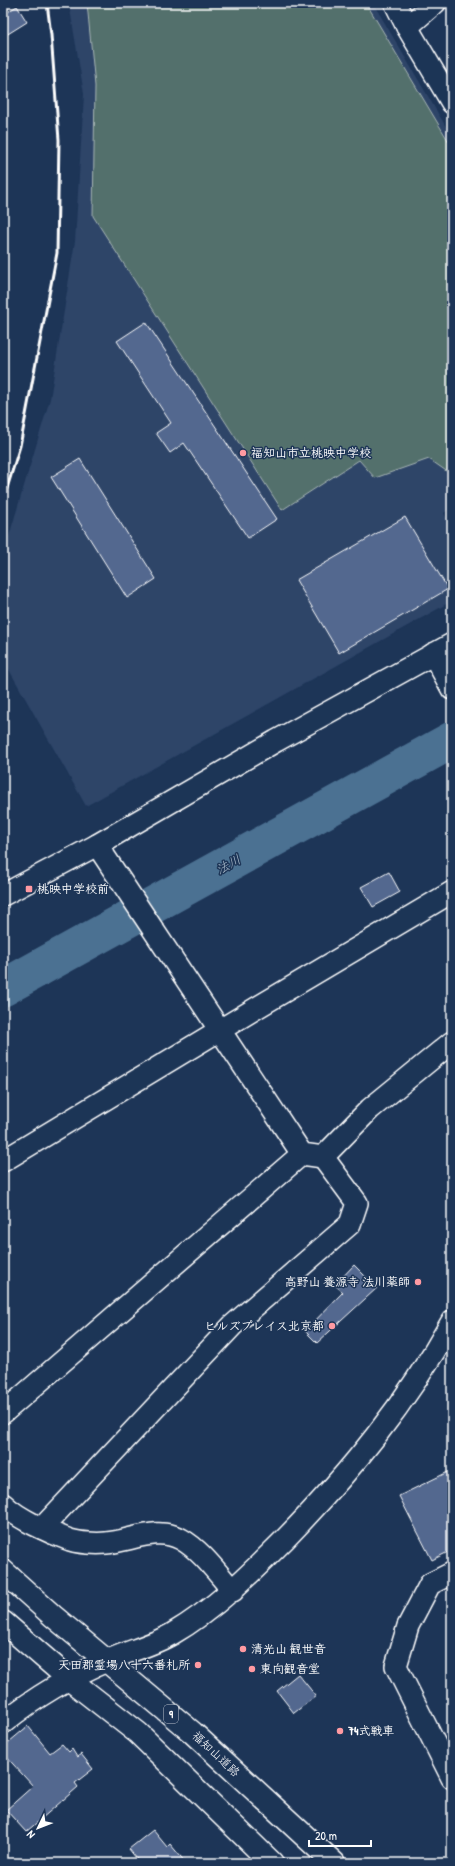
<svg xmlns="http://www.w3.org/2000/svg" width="455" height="1866" font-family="'Patrick Hand','Klee One',sans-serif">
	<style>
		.built { fill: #2d4468 }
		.green { fill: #536f6c; stroke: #a9b7b6 }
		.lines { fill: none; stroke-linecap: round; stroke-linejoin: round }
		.river { stroke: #4c7192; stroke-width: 37 }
		.building { fill: #53688f; stroke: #fff }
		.minor-casing { stroke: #fff; stroke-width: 24 }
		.highway-casing { stroke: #fff; stroke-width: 25 }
		.minor { stroke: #1d3557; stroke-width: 21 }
		.highway { stroke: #1d3557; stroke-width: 22 }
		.rail { stroke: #fff; stroke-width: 3 }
		.poi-dot { fill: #ff9aa2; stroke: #1d3557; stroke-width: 1.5 }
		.labels { text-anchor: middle; stroke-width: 3; stroke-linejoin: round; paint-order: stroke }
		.shield { fill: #1d3557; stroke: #bbc2cd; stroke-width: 1 }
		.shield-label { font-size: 11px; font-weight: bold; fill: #fff }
		.poi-label { font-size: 12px; font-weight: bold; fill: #fff; stroke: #1d3557; text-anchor: start }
		.street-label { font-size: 12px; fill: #fff; stroke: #1d3557 }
		.water-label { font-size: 13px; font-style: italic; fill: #aebfce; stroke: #1d3557 }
	</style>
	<rect width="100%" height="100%" fill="#1d3557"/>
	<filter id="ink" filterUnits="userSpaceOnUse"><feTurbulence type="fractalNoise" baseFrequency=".025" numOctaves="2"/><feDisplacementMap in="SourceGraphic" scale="8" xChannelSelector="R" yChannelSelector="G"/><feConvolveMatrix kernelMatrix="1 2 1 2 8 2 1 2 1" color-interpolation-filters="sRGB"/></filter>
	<g filter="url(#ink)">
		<path class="built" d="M 69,3 L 373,3 L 452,137 L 452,507 L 444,513 L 452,530 L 452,601 L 86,806 L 3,659 L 3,556 L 50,399 L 75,241 L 84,94 Z"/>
		<path class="green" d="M 87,3 L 366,3 L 452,147 L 452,475 L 429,459 L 375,478 L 359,460 L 282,510 L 93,216 L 95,86 Z"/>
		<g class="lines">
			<path class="river" d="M 3,988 L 452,740"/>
		</g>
		<g class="building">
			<path d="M 17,6 L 27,22 L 3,37 L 3,15 Z"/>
			<path d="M 146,322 L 277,519 L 248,538 L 184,443 L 170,453 L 156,433 L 171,423 L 117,341 Z"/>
			<path d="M 80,459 L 156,579 L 127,598 L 51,477 Z"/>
			<path d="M 405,517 L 448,589 L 339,653 L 296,580 Z"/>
			<path d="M 389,872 L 400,892 L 373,907 L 361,887 Z"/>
			<path d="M 354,1265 L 377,1288 L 317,1343 L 305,1331 L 343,1292 L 335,1285 Z"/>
			<path d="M 452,1470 L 452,1550 L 432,1560 L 399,1496 Z"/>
			<path d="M 298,1674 L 316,1696 L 294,1713 L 277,1691 Z"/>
			<path d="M 28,1726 L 50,1753 L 62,1744 L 69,1752 L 72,1749 L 77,1757 L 81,1754 L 93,1769 L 75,1783 L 78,1787 L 26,1832 L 6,1810 L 33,1786 L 3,1753 L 3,1747 Z"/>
			<path d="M 153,1830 L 167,1847 L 170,1844 L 186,1863 L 140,1863 L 129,1849 Z"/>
		</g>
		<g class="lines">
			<defs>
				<g id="minor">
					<path d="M 395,3 L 407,27 L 452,103"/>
					<path d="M 407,27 L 435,3"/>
					<path d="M 433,654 L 452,689"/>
					<path d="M 97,845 L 302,1154 L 323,1157 L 370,1109 L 452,1042"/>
					<path d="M 3,895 L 97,845 L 276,741 L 452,644"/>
					<path d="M 3,1161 L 258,1007 L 452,892"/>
					<path d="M 3,1413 L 302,1154"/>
					<path d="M 3,1504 C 18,1519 50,1533 70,1540 C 80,1543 96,1544 106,1543 C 131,1541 157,1526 181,1539 C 201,1550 218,1574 233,1591"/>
					<path d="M 42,1528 L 233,1325 L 350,1224 L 357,1203 L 323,1157"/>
					<path d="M 452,1573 L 430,1584 L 408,1626 L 396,1666 L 452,1778"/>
					<path d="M 3,1723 C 35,1697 71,1676 109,1660 C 129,1651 153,1645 172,1634 C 215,1609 250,1574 285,1539 C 351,1471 406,1404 452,1321"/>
				</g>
				<g id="highway">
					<path d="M 3,1571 L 53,1616 L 193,1733 L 334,1863"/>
					<path d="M 3,1622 L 69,1679 L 138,1733 L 272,1863"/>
				</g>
			</defs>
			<use href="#minor" class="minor-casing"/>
			<use href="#highway" class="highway-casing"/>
			<use href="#minor" class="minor"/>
			<use href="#highway" class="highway"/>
			<path class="rail" d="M 3,501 L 20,446 L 57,253 L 59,140 L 51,35 L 47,3"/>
		</g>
	</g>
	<g class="poi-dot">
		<circle cx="243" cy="453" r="4"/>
		<rect x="25" y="885" width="8" height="8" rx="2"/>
		<circle cx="418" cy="1282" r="4"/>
		<circle cx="332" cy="1326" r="4"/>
		<circle cx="243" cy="1649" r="4"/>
		<circle cx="198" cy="1665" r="4"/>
		<circle cx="252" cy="1669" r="4"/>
		<circle cx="340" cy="1731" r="4"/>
	</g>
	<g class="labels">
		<rect class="shield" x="164" y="1705" width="14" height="18" rx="3"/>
		<g class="shield-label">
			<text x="171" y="1718">9</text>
		</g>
		<g class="poi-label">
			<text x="251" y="457">福知山市立桃映中学校</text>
			<text x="37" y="893">桃映中学校前</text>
			<text x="410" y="1286" text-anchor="end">高野山 養源寺 法川薬師</text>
			<text x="324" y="1330" text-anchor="end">ヒルズプレイス北京都</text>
			<text x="251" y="1653">清光山 観世音</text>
			<text x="190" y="1669" text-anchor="end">天田郡霊場八十六番札所</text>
			<text x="260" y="1673">東向観音堂</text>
			<text x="348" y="1735">74式戦車</text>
		</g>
		<g class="street-label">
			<text transform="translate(216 1754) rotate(43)" y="4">福知山道路</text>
		</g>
		<g class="water-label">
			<text transform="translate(228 864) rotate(-29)" y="5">法川</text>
		</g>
	</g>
	<rect width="455" height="1866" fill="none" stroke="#1d3557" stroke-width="16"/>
	<rect x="8" y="8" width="439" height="1850" fill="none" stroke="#fff" stroke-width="1.5" filter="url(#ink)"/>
	<g transform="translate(38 1828) rotate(227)" stroke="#1d3557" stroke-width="3" paint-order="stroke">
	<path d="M0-3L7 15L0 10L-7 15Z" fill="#ffffff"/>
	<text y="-6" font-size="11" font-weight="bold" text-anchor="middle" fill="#ffffff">N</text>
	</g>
	<path d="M309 1840v6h62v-6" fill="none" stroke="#ffffff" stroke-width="2"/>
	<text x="315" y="1840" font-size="12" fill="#ffffff" stroke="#1d3557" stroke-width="3" paint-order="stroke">20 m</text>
</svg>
